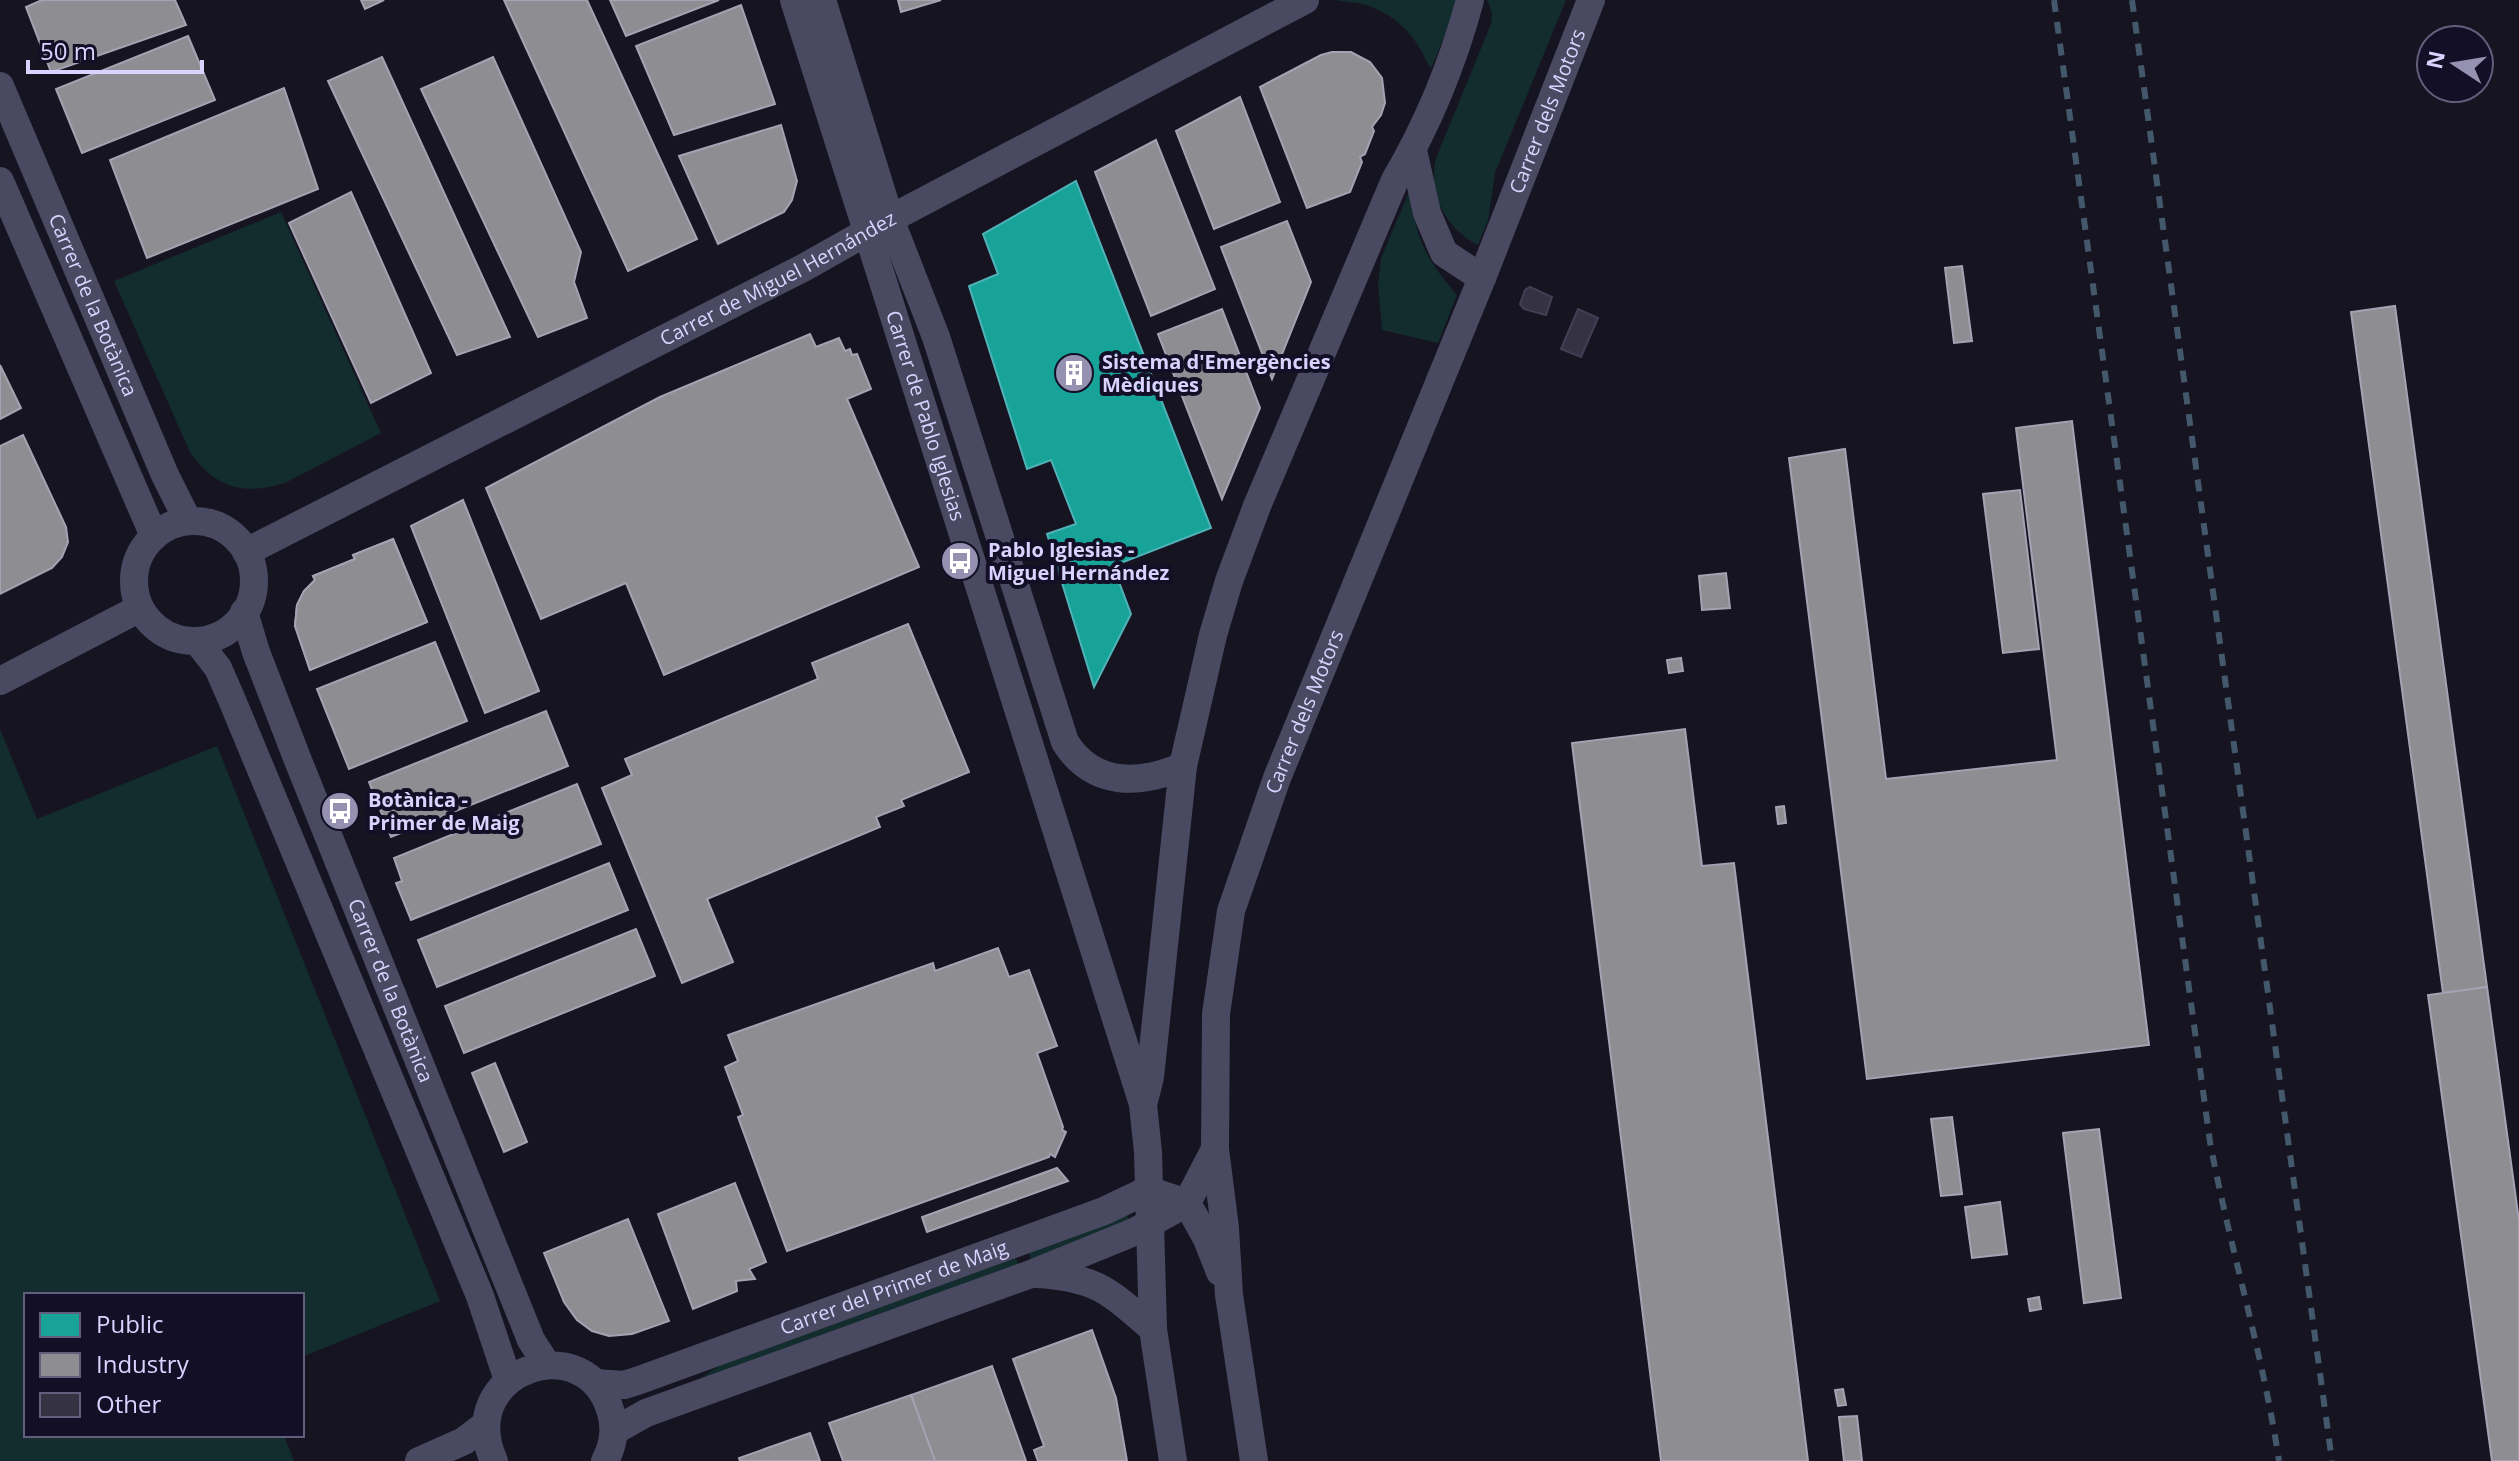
<svg xmlns="http://www.w3.org/2000/svg" width="2519" height="1461" font-family="'Open Sans',sans-serif">
	<style>
		.green { fill: #132c2d }
		.public { fill: #17a398; stroke: #51b2b7; stroke-width: 2 }
		.industry { fill: #8d8d92; stroke: #a4a2b3; stroke-width: 2 }
		.building { fill: #343243; stroke: #433f54; stroke-width: 2 }
		.lines { fill: none; stroke-linecap: round; stroke-linejoin: round }
		.minor { stroke: #4a4962; stroke-width: 28 }
		.rail { stroke: #43596b; stroke-width: 6; stroke-dasharray: 12 10; stroke-linecap: butt }
		.labels { text-anchor: middle; stroke-width: 8; stroke-linejoin: round; paint-order: stroke }
		.street-label { font-size: 20px; fill: #d9d4ff; stroke: #130f26 }
		.poi-label { font-size: 20px; font-weight: bold; fill: #d9d4ff; stroke: #130f26; text-anchor: start }
	</style>
	<rect width="100%" height="100%" fill="#161421"/>
	<g class="green">
		<path d="M 1337,0 L 1459,0 L 1432,67 L 1429,67 C 1417,36 1395,13 1362,4 C 1354,2 1344,2 1337,0 Z"/>
		<path d="M 1487,0 L 1566,0 L 1495,173 L 1488,221 L 1478,245 C 1446,229 1427,193 1436,158 L 1491,24 L 1492,13 Z"/>
		<path d="M 1409,192 L 1412,193 C 1414,238 1427,260 1457,295 L 1438,343 L 1382,330 L 1378,285 L 1381,258 Z"/>
		<path d="M 281,212 L 381,433 L 285,483 C 244,496 215,488 190,452 L 114,281 Z"/>
		<path d="M 0,729 L 37,819 L 217,746 L 440,1301 L 302,1357 L 302,1295 L 26,1295 L 26,1435 L 284,1435 L 294,1461 L 0,1461 Z"/>
		<path d="M 1126,1215 L 1131,1221 L 1031,1261 L 1028,1249 Z"/>
		<path d="M 1014,1254 L 1019,1266 L 707,1378 L 705,1375 L 727,1361 Z"/>
	</g>
	<path class="public" d="M 1076,181 L 1211,528 L 1113,566 L 1131,614 L 1094,687 L 1047,534 L 1076,524 L 1051,460 L 1027,469 L 969,286 L 998,274 L 983,234 Z"/>
	<g class="industry">
		<path d="M 42,0 L 175,0 L 186,25 L 51,72 L 26,7 Z"/>
		<path d="M 361,0 L 384,0 L 365,9 Z"/>
		<path d="M 504,0 L 587,0 L 697,239 L 628,271 Z"/>
		<path d="M 610,0 L 719,0 L 626,36 Z"/>
		<path d="M 898,0 L 941,0 L 901,12 Z"/>
		<path d="M 741,5 L 775,104 L 674,135 L 636,46 Z"/>
		<path d="M 188,36 L 215,100 L 82,153 L 56,89 Z"/>
		<path d="M 1332,52 L 1351,52 L 1370,62 L 1382,78 L 1385,103 L 1381,115 L 1372,127 L 1374,131 L 1365,154 L 1360,157 L 1362,162 L 1350,192 L 1307,208 L 1260,87 L 1321,55 Z"/>
		<path d="M 382,57 L 510,337 L 457,355 L 328,81 Z"/>
		<path d="M 493,57 L 581,252 L 574,282 L 587,318 L 538,337 L 421,89 Z"/>
		<path d="M 284,88 L 318,189 L 147,258 L 110,160 Z"/>
		<path d="M 1240,97 L 1280,202 L 1214,229 L 1176,131 Z"/>
		<path d="M 781,125 L 797,181 L 792,200 L 784,212 L 718,244 L 679,156 Z"/>
		<path d="M 1156,140 L 1215,289 L 1151,316 L 1095,172 Z"/>
		<path d="M 351,192 L 431,373 L 371,403 L 289,223 Z"/>
		<path d="M 1287,221 L 1311,282 L 1272,379 L 1221,247 Z"/>
		<path d="M 1962,266 L 1972,341 L 1954,343 L 1945,268 Z"/>
		<path d="M 2395,306 L 2487,987 L 2443,993 L 2351,312 Z"/>
		<path d="M 1222,309 L 1260,408 L 1222,499 L 1158,334 Z"/>
		<path d="M 810,334 L 816,347 L 839,338 L 845,351 L 850,349 L 852,355 L 857,354 L 871,389 L 847,399 L 919,567 L 664,675 L 626,583 L 541,619 L 486,488 L 660,397 Z"/>
		<path d="M 0,365 L 21,408 L 0,419 Z"/>
		<path d="M 2072,421 L 2149,1045 L 1867,1079 L 1789,458 L 1845,449 L 1886,779 L 2057,760 L 2016,428 Z"/>
		<path d="M 23,435 L 66,527 L 68,542 L 62,557 L 52,568 L 0,594 L 0,446 Z"/>
		<path d="M 2020,490 L 2039,649 L 2003,653 L 1983,494 Z"/>
		<path d="M 463,500 L 539,691 L 485,713 L 411,526 Z"/>
		<path d="M 393,539 L 427,622 L 310,670 L 295,626 L 297,605 L 304,591 L 315,580 L 313,576 L 355,559 L 353,555 Z"/>
		<path d="M 393,539 L 427,622 L 310,670 L 295,626 L 297,605 L 304,591 L 315,580 L 313,576 L 355,559 L 353,555 Z"/>
		<path d="M 1726,573 L 1730,608 L 1702,610 L 1699,576 Z"/>
		<path d="M 908,624 L 969,772 L 901,800 L 904,806 L 876,817 L 880,827 L 707,899 L 733,962 L 682,983 L 602,788 L 632,775 L 625,759 L 818,679 L 812,663 Z"/>
		<path d="M 435,642 L 467,721 L 349,769 L 317,689 Z"/>
		<path d="M 1681,658 L 1683,671 L 1669,673 L 1667,660 Z"/>
		<path d="M 546,711 L 568,766 L 391,837 L 369,782 Z"/>
		<path d="M 1685,729 L 1702,866 L 1734,863 L 1808,1461 L 1661,1461 L 1572,743 Z"/>
		<path d="M 577,784 L 601,844 L 411,920 L 396,883 L 402,881 L 394,858 Z"/>
		<path d="M 1784,806 L 1786,823 L 1778,824 L 1776,807 Z"/>
		<path d="M 609,863 L 628,910 L 437,987 L 418,940 Z"/>
		<path d="M 636,929 L 655,976 L 464,1053 L 445,1006 Z"/>
		<path d="M 998,948 L 1009,977 L 1029,970 L 1057,1046 L 1037,1053 L 1063,1127 L 1062,1130 L 1066,1132 L 1055,1157 L 1050,1154 L 1049,1157 L 787,1251 L 738,1117 L 743,1115 L 725,1067 L 738,1061 L 728,1035 L 933,963 L 935,971 Z"/>
		<path d="M 2487,987 L 2519,1221 L 2519,1461 L 2492,1461 L 2428,995 Z"/>
		<path d="M 495,1063 L 527,1142 L 504,1152 L 472,1073 Z"/>
		<path d="M 1952,1117 L 1962,1194 L 1941,1196 L 1931,1119 Z"/>
		<path d="M 2099,1129 L 2121,1298 L 2084,1303 L 2063,1133 Z"/>
		<path d="M 1057,1168 L 1068,1181 L 927,1232 L 922,1217 Z"/>
		<path d="M 735,1183 L 766,1262 L 749,1269 L 755,1279 L 736,1281 L 737,1291 L 693,1309 L 658,1214 Z"/>
		<path d="M 2000,1202 L 2007,1254 L 1972,1258 L 1965,1207 Z"/>
		<path d="M 628,1219 L 669,1321 L 632,1334 L 609,1336 L 592,1331 L 577,1320 L 564,1302 L 544,1253 Z"/>
		<path d="M 2039,1297 L 2041,1309 L 2030,1311 L 2028,1299 Z"/>
		<path d="M 1092,1330 L 1116,1398 L 1127,1461 L 1038,1461 L 1034,1450 L 1044,1446 L 1013,1359 Z"/>
		<path d="M 992,1366 L 1026,1461 L 935,1461 L 911,1395 Z"/>
		<path d="M 1843,1389 L 1846,1405 L 1838,1406 L 1835,1390 Z"/>
		<path d="M 911,1395 L 935,1461 L 843,1461 L 829,1423 Z"/>
		<path d="M 1857,1416 L 1862,1461 L 1844,1461 L 1839,1417 Z"/>
		<path d="M 810,1433 L 820,1461 L 740,1461 L 739,1458 Z"/>
	</g>
	<g class="building">
		<path d="M 1530,287 L 1552,297 L 1546,315 L 1524,309 L 1520,304 L 1525,290 Z"/>
		<path d="M 1578,309 L 1598,318 L 1581,357 L 1561,349 Z"/>
	</g>
	<g class="lines">
		<g class="minor">
			<path id="s1" d="M 794,0 L 1142,1101"/>
			<path d="M 822,0 L 890,219 L 936,337 L 1065,742 C 1093,787 1140,785 1183,766"/>
			<path id="s2" d="M 0,86 L 165,475 L 188,521"/>
			<path d="M 1413,150 L 1427,213 L 1444,253 L 1482,278"/>
			<path d="M 0,181 L 154,536"/>
			<circle cx="194" cy="581" r="60"/>
			<path id="s3" d="M 246,552 L 803,268 L 890,219 L 1305,0"/>
			<path id="s4" d="M 244,612 L 256,652 L 299,763 L 531,1340 L 547,1365"/>
			<path d="M 197,641 L 218,668 L 232,700 L 480,1296 L 508,1380"/>
			<path d="M 0,681 L 140,608"/>
			<path d="M 1036,1274 C 1096,1277 1109,1291 1153,1329"/>
			<path id="s5" d="M 595,1383 L 624,1385 L 637,1381 L 1104,1211 L 1148,1190 L 1187,1203 L 1207,1239 L 1220,1272"/>
			<path d="M 614,1431 L 646,1413 L 1031,1274 L 1134,1232 L 1187,1203 L 1215,1149"/>
			<path d="M 419,1461 L 464,1441 L 485,1425"/>
			<path d="M 494,1461 C 453,1370 588,1325 611,1413 C 616,1430 613,1446 605,1461"/>
			<path d="M 1173,1461 L 1153,1329 L 1148,1152 L 1143,1105 L 1150,1077 L 1183,766 L 1213,635 L 1229,581 L 1257,506 L 1395,180 C 1428,124 1453,63 1470,0"/>
			<path id="s6" d="M 1254,1461 L 1229,1295 L 1225,1228 L 1215,1149 L 1216,1014 L 1231,911 L 1277,778 L 1482,278 L 1591,0"/>
		</g>
		<g class="rail">
			<path d="M 2054,0 L 2210,1142 C 2230,1249 2263,1353 2279,1461"/>
			<path d="M 2132,0 L 2332,1461"/>
		</g>
	</g>
	<defs>
		<symbol id="building-disc" viewBox="-11 -11 22 22"><circle r="9.5" fill="#9591b1" stroke="#130f26"/><path d="M-4-6H4V6H1V3H-1V6H-4ZM-2.5-4.3h1.7v1.8h-1.7ZM.8-4.3h1.7v1.8H.8ZM-2.5-1h1.7V.8h-1.7ZM.8-1h1.7V.8H.8Z" fill="#fff"/></symbol>
		<symbol id="bus-disc" viewBox="-11 -11 22 22"><circle r="9.5" fill="#9591b1" stroke="#130f26"/><path d="M-5-6H5V4H4V6H2V4H-2V6H-4V4H-5ZM-3.5-4V0h7V-4ZM-3.5 1.2v1.5H-2V1.2ZM2 1.2v1.5H3.5V1.2Z" fill="#fff"/></symbol>
	</defs>
	<g fill-rule="evenodd">
		<use href="#building-disc" x="1052" y="351" width="44" height="44"/>
		<use href="#bus-disc" x="938" y="539" width="44" height="44"/>
		<use href="#bus-disc" x="318" y="789" width="44" height="44"/>
	</g>
	<g class="labels">
		<g class="street-label">
			<text dy="7" stroke="none"><textPath href="#s6" startOffset="1414">Carrer dels Motors</textPath></text>
			<text dy="7" stroke="none"><textPath href="#s3" startOffset="598">Carrer de Miguel Hernández</textPath></text>
			<text dy="7" stroke="none"><textPath href="#s2" startOffset="238">Carrer de la Botànica</textPath></text>
			<text dy="7" stroke="none"><textPath href="#s1" startOffset="436">Carrer de Pablo Iglesias</textPath></text>
			<text dy="7" stroke="none"><textPath href="#s6" startOffset="766">Carrer dels Motors</textPath></text>
			<text dy="7" stroke="none"><textPath href="#s4" startOffset="406">Carrer de la Botànica</textPath></text>
			<text dy="7" stroke="none"><textPath href="#s5" startOffset="316">Carrer del Primer de Maig</textPath></text>
		</g>
		<g class="poi-label">
			<text x="1102" y="369">Sistema d'Emergències<tspan x="1102" dy="23">Mèdiques</tspan></text>
			<text x="988" y="557">Pablo Iglesias -<tspan x="988" dy="23">Miguel Hernández</tspan></text>
			<text x="368" y="807">Botànica -<tspan x="368" dy="23">Primer de Maig</tspan></text>
		</g>
	</g>
	<rect x="24" y="1293" width="280" height="144" fill="#130f26" stroke="#625e7d" stroke-width="2"/>
	<rect x="40" y="1313" width="40" height="24" fill="#17a398" stroke="#625e7d" stroke-width="2"/>
	<text x="96" y="1333" font-size="24" fill="#d9d4ff">Public</text>
	<rect x="40" y="1353" width="40" height="24" fill="#8d8d92" stroke="#625e7d" stroke-width="2"/>
	<text x="96" y="1373" font-size="24" fill="#d9d4ff">Industry</text>
	<rect x="40" y="1393" width="40" height="24" fill="#343243" stroke="#625e7d" stroke-width="2"/>
	<text x="96" y="1413" font-size="24" fill="#d9d4ff">Other</text>
	<g transform="translate(2455 64) rotate(282)"><circle r="38" fill="#130f26" stroke="#625e7d" stroke-width="2"/>
	<path d="M0-6L14 30L0 20L-14 30Z" fill="#9591b1"/>
	<text y="-12" font-size="22" font-weight="bold" text-anchor="middle" fill="#d9d4ff">N</text>
	</g>
	<path d="M28 60v12h174v-12" fill="none" stroke="#d9d4ff" stroke-width="4"/>
	<text x="40" y="60" font-size="24" fill="#d9d4ff" stroke="#130f26" stroke-width="6" paint-order="stroke">50 m</text>
</svg>
